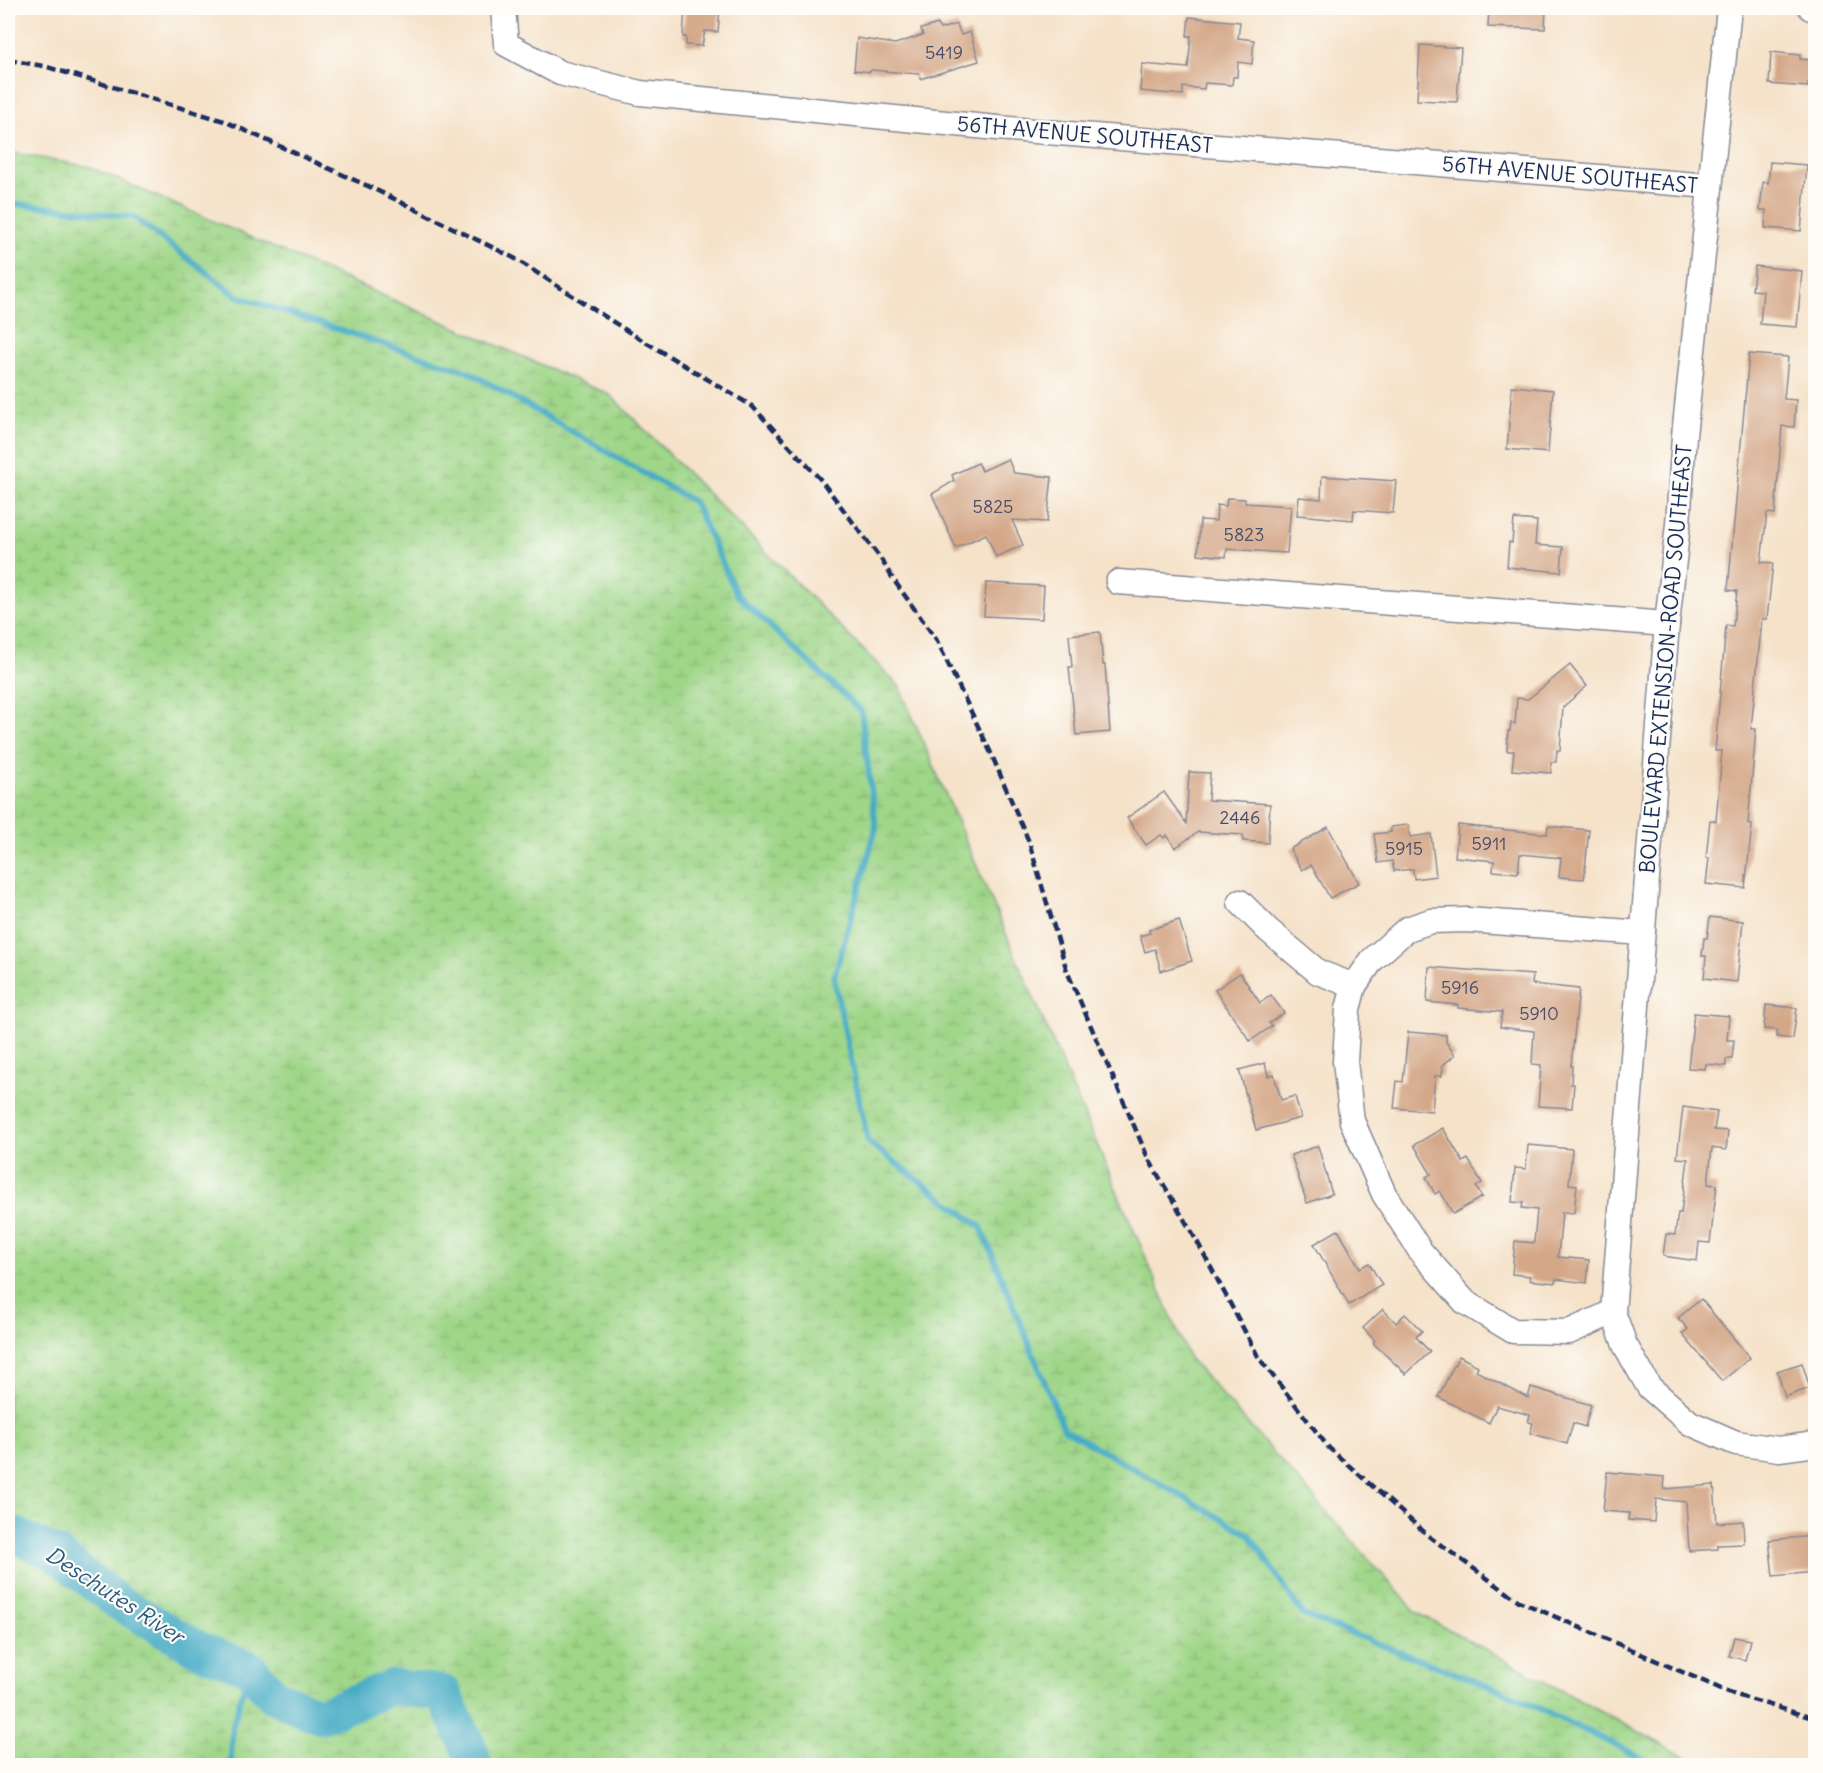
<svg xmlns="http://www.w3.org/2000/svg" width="1823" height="1773" font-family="Delius,sans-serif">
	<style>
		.wetland { fill: url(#wetland-marsh); stroke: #5d8273; stroke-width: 1.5 }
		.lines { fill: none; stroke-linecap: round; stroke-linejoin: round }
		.stream { stroke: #45abc5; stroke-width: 6 }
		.river { stroke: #45abc5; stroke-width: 36 }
		.building { fill: #d4a788 }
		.minor-casing { stroke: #888894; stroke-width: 27 }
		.minor { stroke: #fff; stroke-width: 24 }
		.rail { stroke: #1b2f5e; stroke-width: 4.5; stroke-dasharray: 9 4.5; stroke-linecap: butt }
		.labels { text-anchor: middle; stroke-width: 4.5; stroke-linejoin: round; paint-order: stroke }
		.number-label { font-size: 18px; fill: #494d68 }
		.street-label { font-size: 21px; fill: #1b2f5e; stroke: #fdfcf7 }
		.water-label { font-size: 22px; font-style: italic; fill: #2a5a82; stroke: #fdfcf7 }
	</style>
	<defs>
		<pattern id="wetland-marsh" width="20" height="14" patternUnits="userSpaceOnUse" patternTransform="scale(1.5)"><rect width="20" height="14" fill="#9fd688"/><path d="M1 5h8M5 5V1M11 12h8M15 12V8" fill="none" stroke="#88b878"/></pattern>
	</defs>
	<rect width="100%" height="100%" fill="#fdfcf7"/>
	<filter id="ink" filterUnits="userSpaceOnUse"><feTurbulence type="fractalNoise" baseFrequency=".0167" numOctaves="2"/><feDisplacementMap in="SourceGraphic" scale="12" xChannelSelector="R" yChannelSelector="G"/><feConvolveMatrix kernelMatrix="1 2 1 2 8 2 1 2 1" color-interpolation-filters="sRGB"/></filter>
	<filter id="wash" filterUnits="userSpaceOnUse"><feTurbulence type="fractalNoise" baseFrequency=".008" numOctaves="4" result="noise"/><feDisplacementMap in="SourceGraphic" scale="24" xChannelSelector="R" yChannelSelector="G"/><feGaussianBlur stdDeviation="1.35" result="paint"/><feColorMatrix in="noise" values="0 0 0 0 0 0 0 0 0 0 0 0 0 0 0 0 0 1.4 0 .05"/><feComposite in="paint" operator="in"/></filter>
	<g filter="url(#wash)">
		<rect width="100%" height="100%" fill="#f5e2c9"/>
		<path class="wetland" d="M 8,152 L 90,167 L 610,395 L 899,686 L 1189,1358 L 1416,1612 L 1700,1765 L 8,1765 Z"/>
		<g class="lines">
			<g class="stream">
				<path d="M 8,203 L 134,217 L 237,296 L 469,372 L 694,502 L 737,595 L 861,711 L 876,828 L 834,978 L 868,1142 L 981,1227 L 1064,1429 L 1250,1535 L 1303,1615 L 1507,1693 L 1646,1760 L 1652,1766"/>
				<path d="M 231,1766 L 232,1728 L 249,1668"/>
			</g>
			<path class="river" d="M 8,1532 L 56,1554 L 118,1602 L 200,1650 L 249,1668 L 274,1696 L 320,1716 L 392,1687 L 443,1693 L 468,1746 L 475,1766"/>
		</g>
		<g id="blocks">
			<g class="building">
				<path d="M 685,8 L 720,8 L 718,32 L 705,31 L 702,46 L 686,45 L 686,37 L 683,37 Z"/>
				<path d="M 1489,8 L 1546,8 L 1545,29 L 1488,27 Z"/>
				<path d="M 1189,17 L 1240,22 L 1238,38 L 1254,40 L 1252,64 L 1238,62 L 1237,77 L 1233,77 L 1232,85 L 1205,83 L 1204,89 L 1183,87 L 1183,95 L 1140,91 L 1142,64 L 1188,68 L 1191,36 L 1187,36 Z"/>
				<path d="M 938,24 L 940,29 L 957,24 L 961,35 L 970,32 L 979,61 L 920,79 L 919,74 L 871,70 L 870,72 L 854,70 L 857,38 L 895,44 L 923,35 L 921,29 Z"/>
				<path d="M 1420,45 L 1461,48 L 1457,102 L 1417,100 Z"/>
				<path d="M 1771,52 L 1800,55 L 1800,59 L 1810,60 L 1810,63 L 1815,64 L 1815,84 L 1808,83 L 1808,87 L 1769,84 Z"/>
				<path d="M 1770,162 L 1807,165 L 1801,231 L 1765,228 L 1766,210 L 1760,210 L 1763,182 L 1768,183 Z"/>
				<path d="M 1755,266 L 1802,271 L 1797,327 L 1760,324 L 1763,291 L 1752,290 Z"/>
				<path d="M 1749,354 L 1788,357 L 1784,399 L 1796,400 L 1794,427 L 1782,426 L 1775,514 L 1767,513 L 1761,562 L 1773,563 L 1767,619 L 1762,619 L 1751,729 L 1756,729 L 1748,824 L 1752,825 L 1745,888 L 1706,884 L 1709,858 L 1706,858 L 1710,820 L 1716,821 L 1722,751 L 1715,751 L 1726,625 L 1733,626 L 1737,591 L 1728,590 Z"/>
				<path d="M 1512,386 L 1553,390 L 1548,453 L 1507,449 Z"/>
				<path d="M 1008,459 L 1014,473 L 1052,477 L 1047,522 L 1012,520 L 1023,545 L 996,557 L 986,534 L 956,548 L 932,494 L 954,481 L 952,475 L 978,463 L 982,471 Z"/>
				<path d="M 1322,476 L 1396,481 L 1393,513 L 1354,510 L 1353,520 L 1297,515 L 1299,497 L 1321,499 Z"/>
				<path d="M 1227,498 L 1245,499 L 1245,503 L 1291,506 L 1287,553 L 1227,549 L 1226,557 L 1198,554 L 1200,520 L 1216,521 L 1217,505 L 1226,506 Z"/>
				<path d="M 1514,519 L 1537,521 L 1535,545 L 1563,547 L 1561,572 L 1507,567 L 1509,542 L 1512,543 Z"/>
				<path d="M 986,583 L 1044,586 L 1042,619 L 984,616 Z"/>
				<path d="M 1100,632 L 1103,665 L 1105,665 L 1110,732 L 1076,735 L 1069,667 L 1072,667 L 1069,635 Z"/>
				<path d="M 1570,665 L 1587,686 L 1563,707 L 1560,751 L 1557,750 L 1556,762 L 1551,762 L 1551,773 L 1512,770 L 1514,751 L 1507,751 L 1508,731 L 1510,731 L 1511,723 L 1515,724 L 1517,698 L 1528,699 Z"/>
				<path d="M 1189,772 L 1210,773 L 1208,800 L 1270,804 L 1268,843 L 1243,841 L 1243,835 L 1198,832 L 1175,848 L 1167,835 L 1164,838 L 1161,835 L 1146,845 L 1127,818 L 1164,792 L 1186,823 Z"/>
				<path d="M 1408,825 L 1410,837 L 1431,834 L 1436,876 L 1414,879 L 1413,869 L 1394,871 L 1392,861 L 1378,863 L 1374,834 L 1391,832 L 1391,827 Z"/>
				<path d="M 1458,825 L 1547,834 L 1548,826 L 1589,830 L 1584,879 L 1559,877 L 1561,858 L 1520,854 L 1518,873 L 1493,871 L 1494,861 L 1455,857 Z"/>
				<path d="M 1328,827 L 1359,883 L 1330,898 L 1311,865 L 1302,870 L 1290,849 Z"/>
				<path d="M 1710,917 L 1743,921 L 1737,982 L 1704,978 L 1706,956 L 1702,956 L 1704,938 L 1707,938 Z"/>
				<path d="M 1179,920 L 1192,961 L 1161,971 L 1155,949 L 1145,952 L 1140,936 L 1150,933 L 1149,930 Z"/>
				<path d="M 1429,967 L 1533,975 L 1532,984 L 1579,989 L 1571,1066 L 1572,1066 L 1571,1084 L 1574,1084 L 1572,1108 L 1538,1106 L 1541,1065 L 1532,1064 L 1534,1031 L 1500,1027 L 1502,1012 L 1458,1008 L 1458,1005 L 1427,1002 Z"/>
				<path d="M 1240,973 L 1260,1003 L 1271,995 L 1284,1013 L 1269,1023 L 1272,1026 L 1250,1041 L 1215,990 Z"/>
				<path d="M 1766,1005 L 1797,1008 L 1793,1039 L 1777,1037 L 1777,1030 L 1764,1029 Z"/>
				<path d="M 1694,1013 L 1729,1016 L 1727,1040 L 1734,1040 L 1732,1059 L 1726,1059 L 1726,1066 L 1706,1064 L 1705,1069 L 1688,1068 Z"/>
				<path d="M 1408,1032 L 1446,1035 L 1446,1042 L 1455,1055 L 1443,1065 L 1442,1076 L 1435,1076 L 1432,1111 L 1394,1108 L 1397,1081 L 1403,1082 Z"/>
				<path d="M 1265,1063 L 1268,1076 L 1274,1074 L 1281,1100 L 1295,1096 L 1301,1118 L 1256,1130 L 1239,1070 Z"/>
				<path d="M 1683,1107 L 1717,1112 L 1714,1130 L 1728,1131 L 1726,1150 L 1712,1148 L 1708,1184 L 1717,1185 L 1710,1243 L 1699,1242 L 1697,1261 L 1663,1256 L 1666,1234 L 1675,1235 L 1678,1213 L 1681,1213 L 1688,1159 L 1677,1158 Z"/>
				<path d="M 1443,1128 L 1463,1162 L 1468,1159 L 1482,1183 L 1476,1187 L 1482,1197 L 1453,1214 L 1440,1191 L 1435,1194 L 1426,1177 L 1431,1174 L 1414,1145 Z"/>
				<path d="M 1528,1145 L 1572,1149 L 1569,1184 L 1577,1185 L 1574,1213 L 1562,1212 L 1558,1257 L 1589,1260 L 1587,1283 L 1556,1279 L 1555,1283 L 1529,1280 L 1530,1276 L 1512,1274 L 1515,1241 L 1534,1243 L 1537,1210 L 1522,1208 L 1523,1203 L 1512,1202 L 1515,1168 L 1526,1169 Z"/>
				<path d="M 1318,1146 L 1332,1194 L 1307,1203 L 1291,1155 Z"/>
				<path d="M 1338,1230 L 1360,1268 L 1369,1263 L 1382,1285 L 1349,1305 L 1314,1244 Z"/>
				<path d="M 1701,1299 L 1750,1358 L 1722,1381 L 1682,1334 L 1688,1329 L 1678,1318 Z"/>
				<path d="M 1383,1309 L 1396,1323 L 1405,1314 L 1422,1331 L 1416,1337 L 1430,1352 L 1406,1374 L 1373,1343 L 1375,1341 L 1363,1328 Z"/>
				<path d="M 1459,1356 L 1478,1366 L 1476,1371 L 1528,1398 L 1531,1387 L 1591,1405 L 1585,1427 L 1573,1423 L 1567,1444 L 1530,1433 L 1533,1423 L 1528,1422 L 1530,1415 L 1497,1406 L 1489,1423 L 1438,1397 Z"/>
				<path d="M 1802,1363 L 1810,1388 L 1785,1397 L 1777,1371 Z"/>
				<path d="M 1607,1472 L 1665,1477 L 1664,1489 L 1714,1485 L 1717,1523 L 1743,1521 L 1744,1544 L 1718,1545 L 1718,1549 L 1689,1551 L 1686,1502 L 1656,1499 L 1654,1522 L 1628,1520 L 1629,1513 L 1603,1511 Z"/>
				<path d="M 1815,1536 L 1815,1572 L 1773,1576 L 1769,1540 Z"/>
				<path d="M 1734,1637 L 1750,1640 L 1745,1660 L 1729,1656 Z"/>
			</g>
		</g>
	</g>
	<g filter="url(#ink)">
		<use href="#blocks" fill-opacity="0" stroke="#888894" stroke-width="1.5"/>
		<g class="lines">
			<defs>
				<g id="minor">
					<path d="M 503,8 L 506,44 L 560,73 L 640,93 L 997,128 L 1710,186"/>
					<path d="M 1729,8 L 1684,436 L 1678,524 L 1667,624 L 1613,1312 L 1625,1345 L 1649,1387 L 1690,1423 L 1736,1443 L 1779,1449 L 1816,1444"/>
					<path d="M 1811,8 L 1816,8"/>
					<path d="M 1118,582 L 1667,624"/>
					<path d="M 1240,902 L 1268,930 L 1318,972 L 1354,986"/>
					<path d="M 1613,1312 L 1569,1332 L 1513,1331 L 1465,1302 L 1421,1252 L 1384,1194 L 1352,1121 L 1345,1062 L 1348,1009 L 1354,986 L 1372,960 L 1407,929 L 1431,921 L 1467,920 L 1643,933"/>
				</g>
			</defs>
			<use href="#minor" class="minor-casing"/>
			<use href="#minor" class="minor"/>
			<path class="rail" d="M 8,60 L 44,66 L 224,121 L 370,187 L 514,258 L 632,334 L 752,406 L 820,479 L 881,559 L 893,579 L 936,639 L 990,751 L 1029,842 L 1067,971 L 1148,1158 L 1198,1243 L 1259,1358 L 1329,1448 L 1431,1538 L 1519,1601 L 1733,1694 L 1816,1719"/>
		</g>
	</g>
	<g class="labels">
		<g class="number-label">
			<text x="944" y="59">5419</text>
			<text x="993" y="513">5825</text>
			<text x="1244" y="541">5823</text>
			<text x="1240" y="824">2446</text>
			<text x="1489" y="850">5911</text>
			<text x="1404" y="855">5915</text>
			<text x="1460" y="994">5916</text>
			<text x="1539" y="1020">5910</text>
		</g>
		<g class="street-label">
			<text transform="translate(1085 135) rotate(5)" y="7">56TH AVENUE SOUTHEAST</text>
			<text transform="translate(1570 175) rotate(5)" y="7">56TH AVENUE SOUTHEAST</text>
			<text transform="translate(1666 659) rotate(-85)" y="7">BOULEVARD EXTENSION-ROAD SOUTHEAST</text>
		</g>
		<g class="water-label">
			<text transform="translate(115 1595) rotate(33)" y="8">Deschutes River</text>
		</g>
	</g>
	<rect width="1823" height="1773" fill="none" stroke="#fdfcf7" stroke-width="30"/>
</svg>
